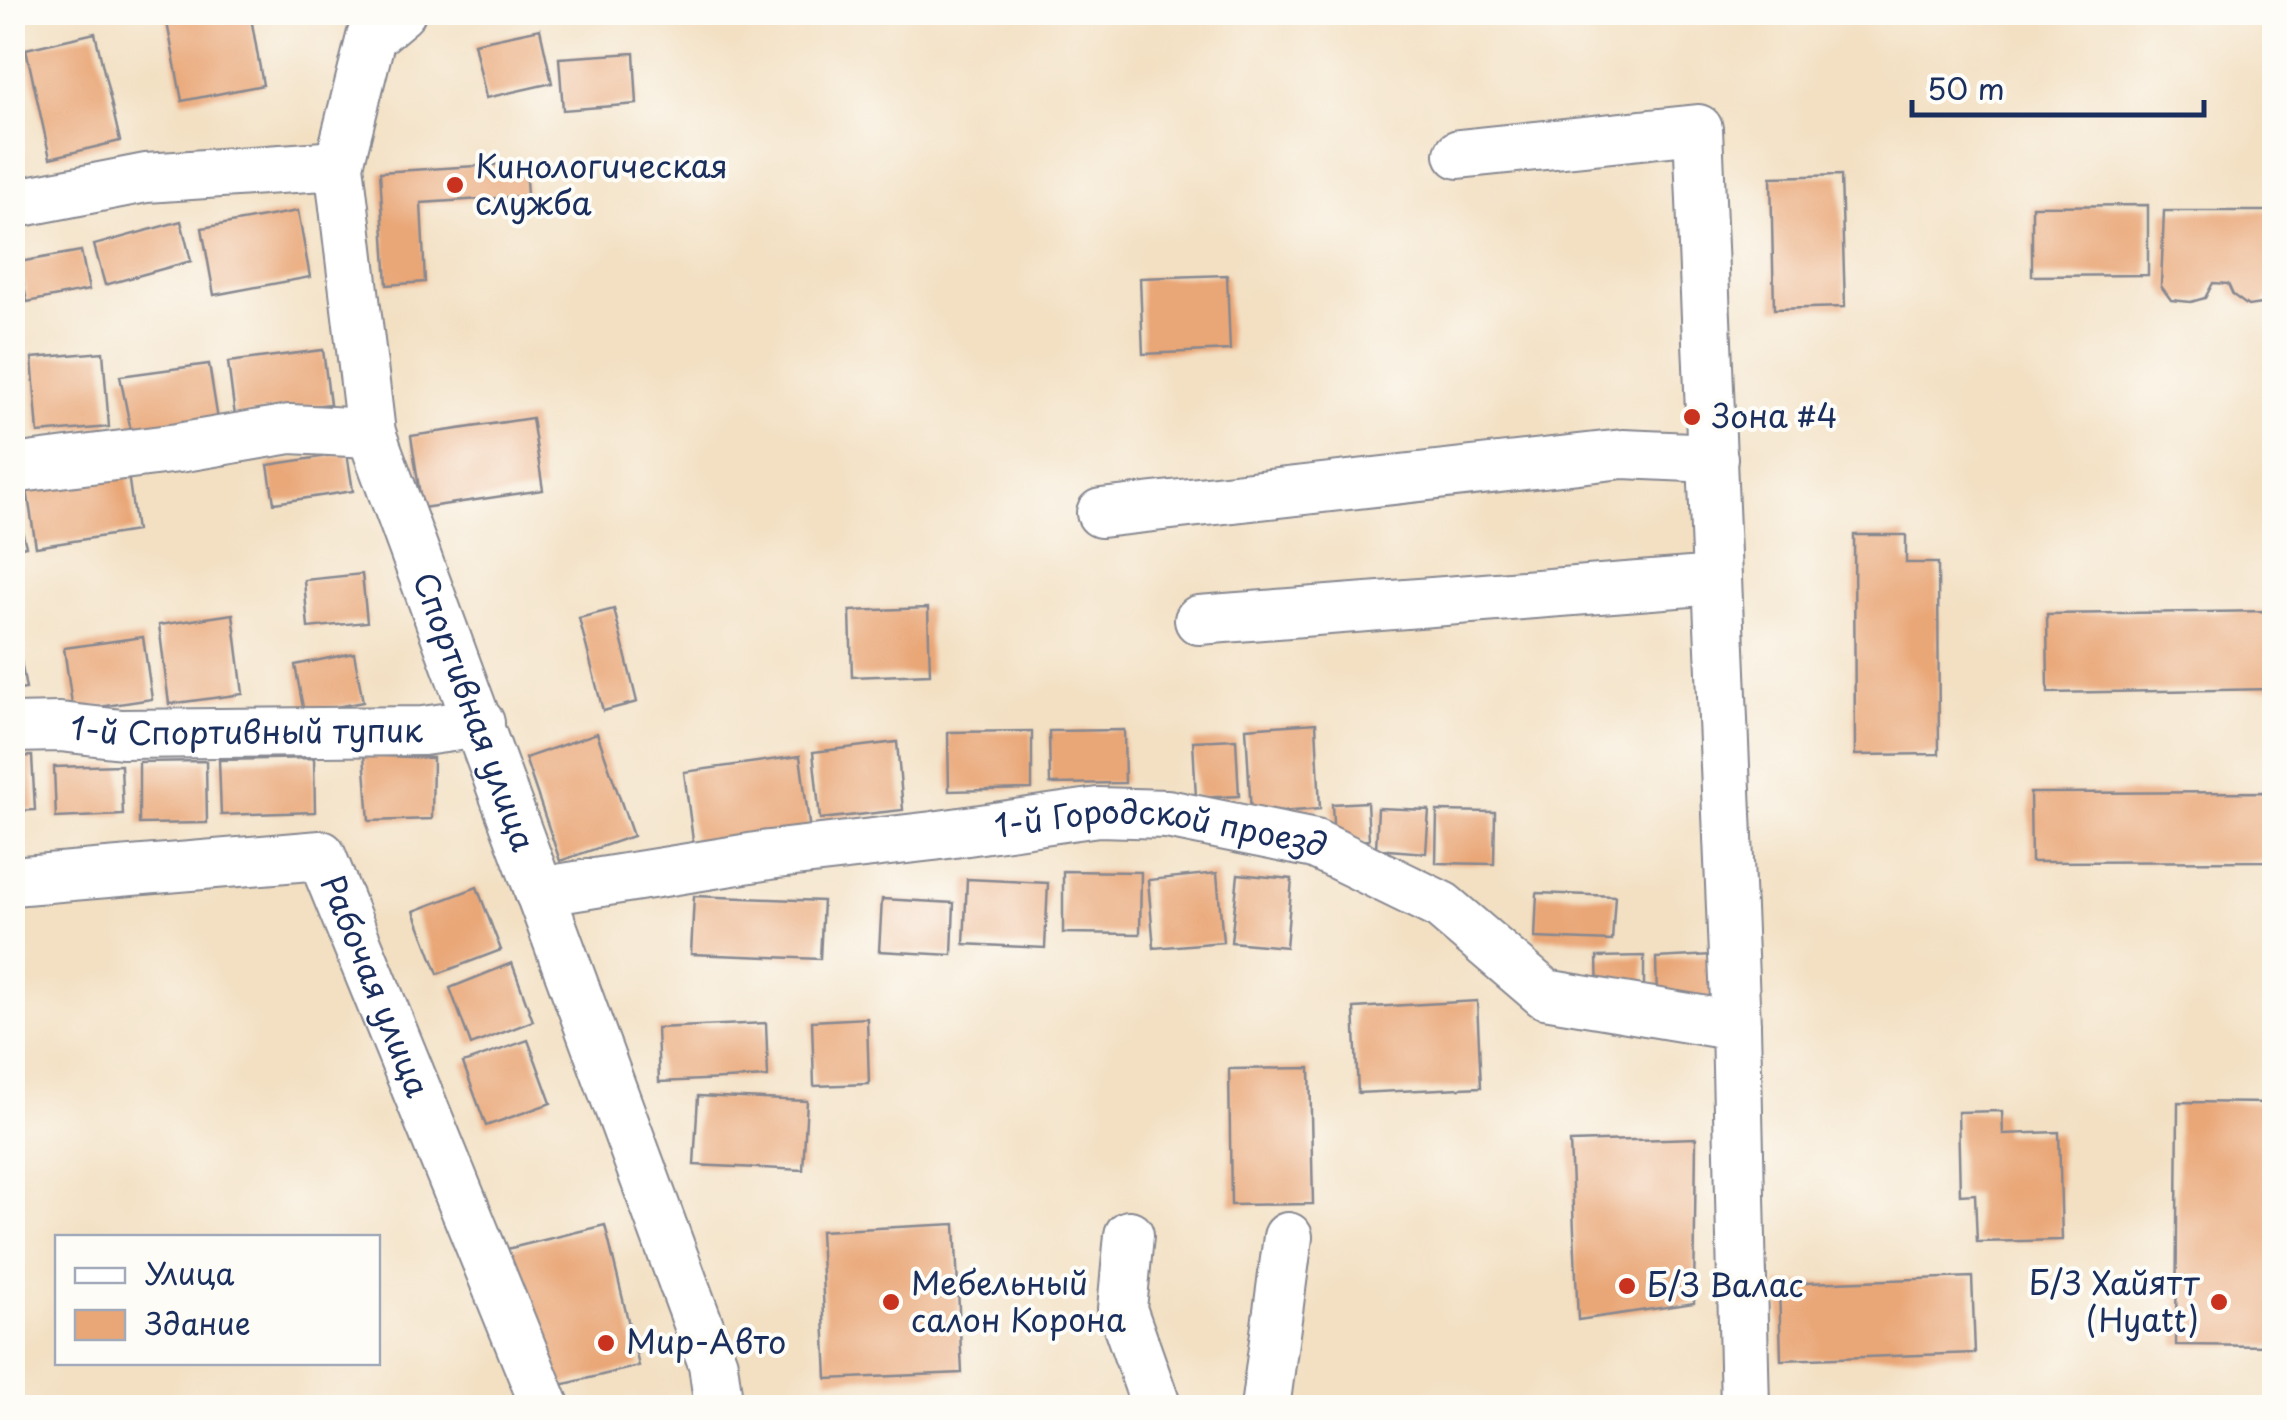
<svg xmlns="http://www.w3.org/2000/svg" width="2287" height="1420" font-family="'Playpen Sans',sans-serif">
	<style>
		.building { fill: #e9a676 }
		.lines { fill: none; stroke-linecap: round; stroke-linejoin: round }
		.minor-casing { stroke: #878890; stroke-width: 52 }
		.minor { stroke: #fff; stroke-width: 48 }
		.poi-dot { fill: #c8321e; stroke: #fdfcf7; stroke-width: 4 }
		.labels { text-anchor: middle; stroke-width: 8; stroke-linejoin: round; paint-order: stroke }
		.poi-label { font-size: 32px; fill: #1b2f5e; stroke: #fdfcf7; text-anchor: start }
		.street-label { font-size: 32px; fill: #1b2f5e; stroke: #fdfcf7 }
	</style>
	<rect width="100%" height="100%" fill="#fdfcf7"/>
	<filter id="ink" filterUnits="userSpaceOnUse"><feTurbulence type="fractalNoise" baseFrequency=".01" numOctaves="2"/><feDisplacementMap in="SourceGraphic" scale="20" xChannelSelector="R" yChannelSelector="G"/><feConvolveMatrix kernelMatrix="1 2 1 2 8 2 1 2 1" color-interpolation-filters="sRGB"/></filter>
	<filter id="wash" filterUnits="userSpaceOnUse"><feTurbulence type="fractalNoise" baseFrequency=".0048" numOctaves="4" result="noise"/><feDisplacementMap in="SourceGraphic" scale="40" xChannelSelector="R" yChannelSelector="G"/><feGaussianBlur stdDeviation="2.25" result="paint"/><feColorMatrix in="noise" values="0 0 0 0 0 0 0 0 0 0 0 0 0 0 0 0 0 1.4 0 .05"/><feComposite in="paint" operator="in"/></filter>
	<g filter="url(#wash)">
		<rect width="100%" height="100%" fill="#f3e0c3"/>
		<g id="blocks">
			<g class="building">
				<path d="M 165,12 L 250,12 L 263,85 L 182,101 Z"/>
				<path d="M 540,29 L 552,83 L 486,98 L 474,43 Z"/>
				<path d="M 95,33 L 120,141 L 50,158 L 26,49 Z"/>
				<path d="M 634,53 L 637,104 L 563,110 L 559,58 Z"/>
				<path d="M 525,163 L 527,196 L 421,203 L 425,282 L 387,285 L 380,172 Z"/>
				<path d="M 1841,175 L 1845,307 L 1774,309 L 1771,177 Z"/>
				<path d="M 2148,205 L 2148,275 L 2032,276 L 2032,206 Z"/>
				<path d="M 298,211 L 310,277 L 214,295 L 202,228 Z"/>
				<path d="M 2164,211 L 2274,211 L 2274,295 L 2261,304 L 2248,306 L 2233,295 L 2228,284 L 2213,283 L 2205,298 L 2191,302 L 2171,300 L 2161,286 Z"/>
				<path d="M 181,221 L 191,261 L 105,285 L 94,245 Z"/>
				<path d="M 81,251 L 89,290 L 27,302 L 19,262 Z"/>
				<path d="M 1227,275 L 1230,350 L 1143,354 L 1140,278 Z"/>
				<path d="M 323,350 L 330,404 L 235,416 L 228,362 Z"/>
				<path d="M 103,352 L 109,427 L 38,433 L 32,358 Z"/>
				<path d="M 209,364 L 218,420 L 131,431 L 120,376 Z"/>
				<path d="M 532,418 L 543,490 L 422,508 L 411,436 Z"/>
				<path d="M 347,453 L 353,491 L 274,503 L 268,465 Z"/>
				<path d="M 128,474 L 136,531 L 36,547 L 27,490 Z"/>
				<path d="M 12,494 L 26,546 L 12,549 Z"/>
				<path d="M 1854,535 L 1906,535 L 1906,563 L 1938,563 L 1939,754 L 1855,755 Z"/>
				<path d="M 362,574 L 367,622 L 308,628 L 304,580 Z"/>
				<path d="M 928,608 L 930,674 L 852,677 L 850,611 Z"/>
				<path d="M 614,609 L 637,702 L 603,711 L 579,618 Z"/>
				<path d="M 2274,611 L 2274,689 L 2048,693 L 2047,614 Z"/>
				<path d="M 233,614 L 243,694 L 169,704 L 159,625 Z"/>
				<path d="M 143,637 L 152,699 L 73,711 L 64,648 Z"/>
				<path d="M 19,650 L 26,689 L 12,691 L 12,651 Z"/>
				<path d="M 354,653 L 363,702 L 304,713 L 295,665 Z"/>
				<path d="M 1316,723 L 1320,809 L 1251,814 L 1246,728 Z"/>
				<path d="M 1124,730 L 1125,783 L 1050,784 L 1049,731 Z"/>
				<path d="M 1032,731 L 1032,789 L 949,791 L 948,732 Z"/>
				<path d="M 597,733 L 633,836 L 560,861 L 525,758 Z"/>
				<path d="M 1236,739 L 1239,796 L 1196,798 L 1193,741 Z"/>
				<path d="M 897,742 L 903,810 L 820,819 L 813,752 Z"/>
				<path d="M 364,755 L 433,758 L 432,819 L 369,821 Z"/>
				<path d="M 32,756 L 35,810 L 12,811 L 12,757 Z"/>
				<path d="M 800,756 L 810,831 L 694,848 L 684,772 Z"/>
				<path d="M 314,758 L 315,812 L 221,815 L 219,760 Z"/>
				<path d="M 206,761 L 207,823 L 139,824 L 139,762 Z"/>
				<path d="M 121,765 L 123,815 L 56,818 L 54,767 Z"/>
				<path d="M 2274,792 L 2274,861 L 2031,862 L 2030,793 Z"/>
				<path d="M 1367,802 L 1369,840 L 1334,842 L 1332,804 Z"/>
				<path d="M 1378,808 L 1429,810 L 1426,853 L 1376,849 Z"/>
				<path d="M 1437,811 L 1495,812 L 1494,864 L 1436,863 Z"/>
				<path d="M 1063,871 L 1141,872 L 1140,934 L 1063,933 Z"/>
				<path d="M 1217,873 L 1223,942 L 1154,948 L 1148,880 Z"/>
				<path d="M 1238,874 L 1292,879 L 1286,947 L 1231,942 Z"/>
				<path d="M 967,879 L 1048,883 L 1045,948 L 964,944 Z"/>
				<path d="M 477,887 L 501,950 L 438,974 L 414,911 Z"/>
				<path d="M 1537,893 L 1615,896 L 1612,941 L 1535,938 Z"/>
				<path d="M 694,896 L 823,901 L 820,959 L 691,954 Z"/>
				<path d="M 882,899 L 954,903 L 952,955 L 879,951 Z"/>
				<path d="M 1712,955 L 1713,998 L 1657,1000 L 1656,958 Z"/>
				<path d="M 1644,956 L 1644,997 L 1598,997 L 1597,957 Z"/>
				<path d="M 512,963 L 533,1021 L 471,1045 L 450,988 Z"/>
				<path d="M 1477,1001 L 1481,1087 L 1358,1093 L 1354,1008 Z"/>
				<path d="M 867,1018 L 869,1084 L 814,1086 L 812,1021 Z"/>
				<path d="M 766,1023 L 768,1077 L 659,1082 L 657,1028 Z"/>
				<path d="M 528,1040 L 551,1103 L 486,1126 L 463,1063 Z"/>
				<path d="M 1310,1068 L 1313,1204 L 1231,1205 L 1229,1069 Z"/>
				<path d="M 698,1096 L 807,1101 L 803,1170 L 694,1165 Z"/>
				<path d="M 2178,1102 L 2274,1103 L 2274,1346 L 2176,1345 Z"/>
				<path d="M 2002,1111 L 2003,1134 L 2059,1132 L 2062,1240 L 1977,1242 L 1975,1194 L 1960,1195 L 1958,1112 Z"/>
				<path d="M 1696,1138 L 1694,1303 L 1578,1320 L 1570,1142 Z"/>
				<path d="M 955,1224 L 962,1373 L 827,1379 L 820,1231 Z"/>
				<path d="M 605,1225 L 639,1366 L 540,1390 L 507,1249 Z"/>
				<path d="M 1972,1277 L 1975,1353 L 1781,1360 L 1779,1284 Z"/>
			</g>
		</g>
	</g>
	<g filter="url(#ink)">
		<use href="#blocks" fill-opacity="0" stroke="#878890" stroke-width="2.5"/>
		<g class="lines">
			<defs>
				<g id="minor">
					<path id="s1" d="M 401,12 L 371,37 L 339,165 L 371,433 L 713,1364 L 719,1408"/>
					<path d="M 1459,154 L 1698,129 L 1736,1026 L 1745,1408"/>
					<path d="M 12,204 L 146,178 L 339,165"/>
					<path d="M 12,469 L 178,448 L 290,429 L 371,433"/>
					<path d="M 1101,513 L 1623,454 L 1713,458"/>
					<path d="M 1199,620 L 1716,580"/>
					<path id="s2" d="M 12,728 L 60,727 L 122,734 L 423,731 L 480,723"/>
					<path id="s3" d="M 12,881 L 321,855 L 546,1408"/>
					<path id="s4" d="M 539,892 L 769,855 L 933,836 L 1098,812 L 1167,814 L 1315,844 L 1442,906 L 1545,994 L 1736,1026"/>
					<path d="M 1129,1235 L 1122,1309 L 1157,1408"/>
					<path d="M 1265,1408 L 1288,1237"/>
				</g>
			</defs>
			<use href="#minor" class="minor-casing"/>
			<use href="#minor" class="minor"/>
		</g>
	</g>
	<g class="poi-dot">
		<circle cx="455" cy="185" r="10"/>
		<circle cx="1692" cy="417" r="10"/>
		<circle cx="1627" cy="1286" r="10"/>
		<circle cx="891" cy="1302" r="10"/>
		<circle cx="2219" cy="1302" r="10"/>
		<circle cx="606" cy="1343" r="10"/>
	</g>
	<g class="labels">
		<g class="poi-label">
			<text x="475" y="178">Кинологическая<tspan x="475" dy="37">служба</tspan></text>
			<text x="1712" y="428">Зона #4</text>
			<text x="911" y="1295">Мебельный<tspan x="911" dy="37">салон Корона</tspan></text>
			<text x="2199" y="1295" text-anchor="end">Б/З Хайятт<tspan x="2199" dy="37">(Hyatt)</tspan></text>
			<text x="1647" y="1297">Б/З Валас</text>
			<text x="626" y="1354">Мир-Авто</text>
		</g>
		<g class="street-label">
			<text dy="11" stroke="none"><textPath href="#s1" startOffset="738">Спортивная улица</textPath></text>
			<text dy="11" stroke="none"><textPath href="#s2" startOffset="235">1-й Спортивный тупик</textPath></text>
			<text dy="11" stroke="none"><textPath href="#s4" startOffset="628">1-й Городской проезд</textPath></text>
			<text dy="11" stroke="none"><textPath href="#s3" startOffset="452">Рабочая улица</textPath></text>
		</g>
	</g>
	<rect width="2287" height="1420" fill="none" stroke="#fdfcf7" stroke-width="50"/>
	<rect x="55" y="1235" width="325" height="130" fill="#fdfcf7" stroke="#a3aaba" stroke-width="2.5"/>
	<rect x="75" y="1268" width="50" height="15" fill="#ffffff" stroke="#a3aaba" stroke-width="2.5"/>
	<text x="145" y="1285" font-size="30" fill="#1b2f5e">Улица</text>
	<rect x="75" y="1310" width="50" height="30" fill="#e9a676" stroke="#a3aaba" stroke-width="2.5"/>
	<text x="145" y="1335" font-size="30" fill="#1b2f5e">Здание</text>
	<path d="M1912 100v15h292v-15" fill="none" stroke="#1b2f5e" stroke-width="5"/>
	<text x="1927" y="100" font-size="30" fill="#1b2f5e" stroke="#fdfcf7" stroke-width="8" paint-order="stroke">50 m</text>
</svg>
